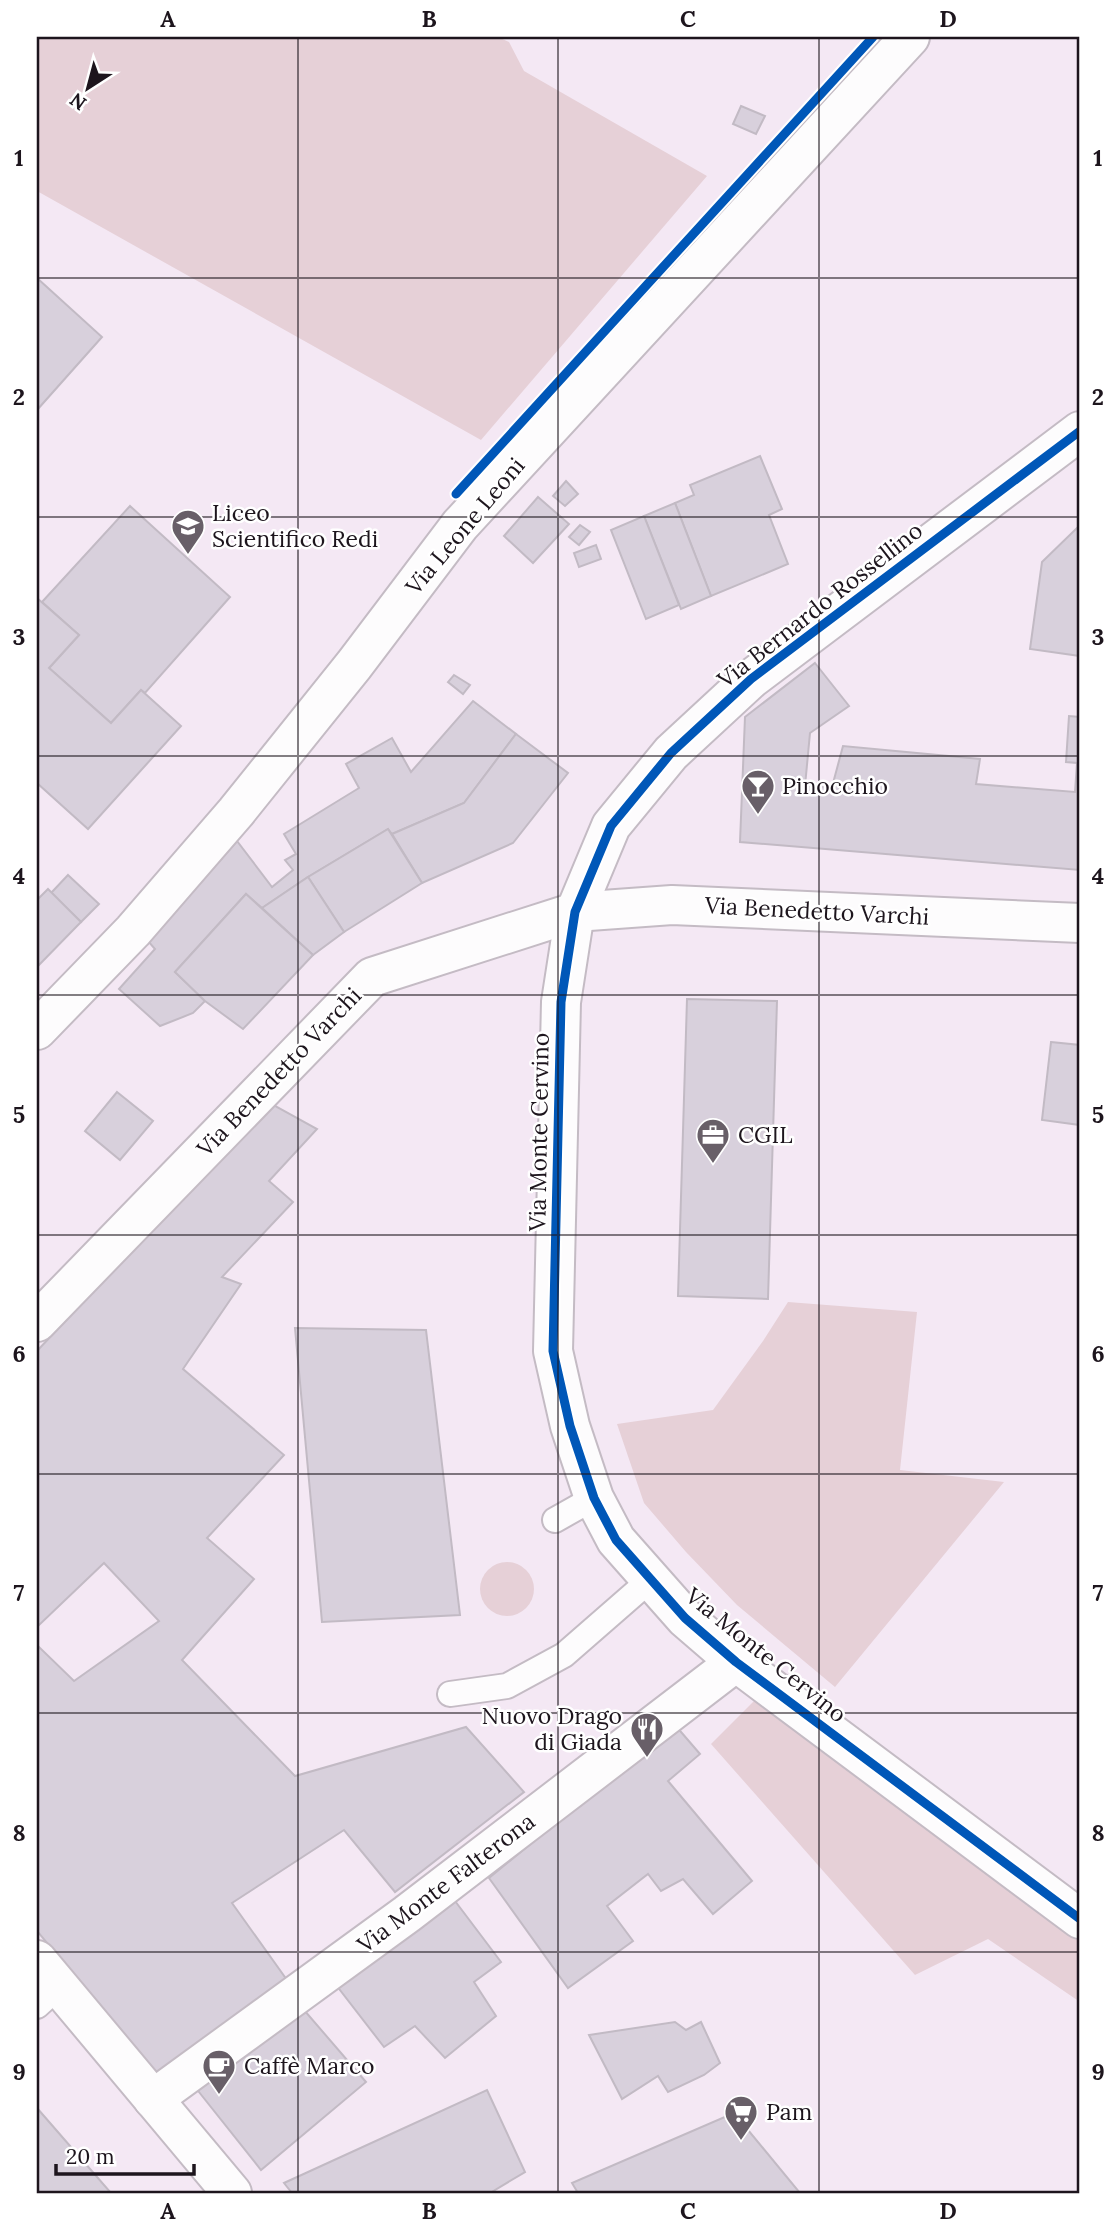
<svg xmlns="http://www.w3.org/2000/svg" width="1117" height="2230" font-family="Lora,serif">
	<style>
		.green { fill: #e6d0d7 }
		.building { fill: #d8d0dc; stroke: #c2bac4; stroke-width: 2 }
		.lines { fill: none; stroke-linecap: round; stroke-linejoin: round }
		.lane-casing { stroke: #c4bbc4; stroke-width: 28 }
		.street-casing { stroke: #c4bbc4; stroke-width: 42 }
		.secondary-casing { stroke: #c4bbc4; stroke-width: 42 }
		.lane { stroke: #fdfcfd; stroke-width: 24 }
		.street { stroke: #fdfcfd; stroke-width: 38 }
		.secondary { stroke: #fdfcfd; stroke-width: 38 }
		.cycleway-casing { stroke: #fff; stroke-width: 13 }
		.cycleway { stroke: #0057b8; stroke-width: 9 }
		.grid { fill: none; stroke: #1d151d; stroke-width: 2; stroke-opacity: 0.55 }
		.labels { text-anchor: middle; stroke-width: 5; stroke-linejoin: round; paint-order: stroke }
		.poi-label { font-size: 23px; fill: #1d151d; stroke: #fff; text-anchor: start }
		.street-label { font-size: 23px; fill: #1d151d; stroke: #fff }
		.neatline { fill: none; stroke: #1d151d; stroke-width: 2.5 }
		.grid-label { font-size: 23px; text-anchor: middle; font-weight: bold; fill: #1d151d }
	</style>
	<rect width="100%" height="100%" fill="#f4e8f4"/>
	<g class="green">
		<path d="M 37,37 L 498,37 L 509,42 L 524,71 L 707,176 L 481,440 L 37,191 Z"/>
		<path d="M 788,1302 L 917,1312 L 900,1470 L 1004,1482 L 835,1687 L 737,1605 L 686,1552 L 644,1503 L 617,1424 L 713,1410 L 763,1341 Z"/>
		<circle cx="507" cy="1589" r="27"/>
		<path d="M 754,1701 L 1080,1941 L 1080,2002 L 988,1939 L 915,1975 L 711,1744 Z"/>
	</g>
	<g class="building">
		<path d="M 741,106 L 765,116 L 756,134 L 733,124 Z"/>
		<path d="M 37,278 L 102,337 L 37,410 Z"/>
		<path d="M 760,456 L 782,509 L 769,515 L 788,564 L 711,596 L 675,503 L 694,495 L 690,485 Z"/>
		<path d="M 566,481 L 578,494 L 565,506 L 553,496 Z"/>
		<path d="M 538,497 L 569,524 L 533,563 L 504,536 Z"/>
		<path d="M 675,503 L 711,596 L 681,609 L 644,516 Z"/>
		<path d="M 130,506 L 230,597 L 145,693 L 141,690 L 111,723 L 49,668 L 79,635 L 42,602 Z"/>
		<path d="M 644,516 L 679,605 L 646,619 L 611,530 Z"/>
		<path d="M 580,525 L 590,532 L 579,545 L 569,537 Z"/>
		<path d="M 1080,525 L 1080,656 L 1030,649 L 1042,562 Z"/>
		<path d="M 596,545 L 601,559 L 579,567 L 574,553 Z"/>
		<path d="M 37,598 L 79,635 L 49,668 L 111,723 L 141,690 L 181,726 L 88,829 L 37,783 Z"/>
		<path d="M 815,663 L 849,706 L 810,733 L 805,786 L 832,787 L 843,746 L 980,759 L 976,784 L 1075,792 L 1077,763 L 1066,762 L 1069,716 L 1080,717 L 1080,870 L 740,842 L 745,717 Z"/>
		<path d="M 454,675 L 470,685 L 463,694 L 448,682 Z"/>
		<path d="M 473,701 L 516,734 L 464,803 L 392,834 L 388,829 L 308,877 L 262,908 L 246,894 L 175,972 L 205,1001 L 193,1013 L 160,1026 L 119,989 L 155,949 L 148,941 L 237,841 L 272,887 L 293,870 L 285,860 L 296,854 L 284,834 L 359,788 L 346,764 L 392,738 L 411,772 Z"/>
		<path d="M 516,734 L 568,773 L 513,843 L 422,883 L 392,834 L 464,803 Z"/>
		<path d="M 388,829 L 422,883 L 344,932 L 308,877 Z"/>
		<path d="M 68,875 L 99,904 L 81,922 L 51,893 Z"/>
		<path d="M 308,877 L 344,932 L 313,955 L 262,908 Z"/>
		<path d="M 48,889 L 81,922 L 37,967 L 37,900 Z"/>
		<path d="M 246,894 L 313,955 L 243,1029 L 205,1001 L 175,972 Z"/>
		<path d="M 687,999 L 777,1001 L 768,1299 L 678,1296 Z"/>
		<path d="M 1051,1042 L 1080,1045 L 1080,1125 L 1042,1120 Z"/>
		<path d="M 117,1092 L 153,1121 L 120,1160 L 85,1131 Z"/>
		<path d="M 270,1103 L 317,1129 L 269,1181 L 293,1202 L 222,1277 L 241,1284 L 183,1369 L 284,1455 L 207,1538 L 254,1579 L 182,1660 L 295,1776 L 466,1727 L 524,1792 L 395,1892 L 344,1830 L 232,1903 L 287,1980 L 158,2076 L 37,1931 L 37,1645 L 74,1681 L 159,1621 L 104,1563 L 37,1627 L 37,1351 Z"/>
		<path d="M 295,1328 L 426,1330 L 460,1615 L 322,1622 Z"/>
		<path d="M 675,1725 L 700,1754 L 668,1781 L 752,1881 L 713,1914 L 683,1879 L 661,1891 L 648,1874 L 607,1906 L 633,1941 L 568,1988 L 489,1878 Z"/>
		<path d="M 449,1893 L 501,1962 L 474,1982 L 496,2016 L 445,2058 L 415,2026 L 384,2047 L 333,1981 Z"/>
		<path d="M 298,2003 L 366,2082 L 261,2170 L 195,2087 Z"/>
		<path d="M 675,2022 L 686,2030 L 701,2022 L 720,2063 L 704,2075 L 668,2092 L 658,2076 L 622,2099 L 589,2035 Z"/>
		<path d="M 487,2090 L 525,2172 L 490,2193 L 292,2193 L 284,2183 Z"/>
		<path d="M 37,2108 L 111,2193 L 37,2193 Z"/>
		<path d="M 734,2113 L 800,2193 L 578,2193 L 572,2183 Z"/>
	</g>
	<g class="lines">
		<defs>
			<g id="lane">
				<path d="M 555,1520 L 594,1498"/>
				<path d="M 450,1694 L 507,1686 L 564,1655 L 650,1580"/>
				<path d="M 37,2006 L 59,1986"/>
			</g>
			<g id="street">
				<path d="M 575,912 L 672,905 L 1080,923"/>
				<path d="M 37,1030 L 133,931 L 236,812 L 354,665 L 460,525 L 910,37"/>
				<path d="M 153,2099 L 407,1914 L 736,1662"/>
			</g>
			<g id="secondary">
				<path d="M 1080,431 L 751,679 L 671,753 L 611,826 L 575,912 L 561,1002 L 553,1351 L 570,1426 L 594,1498 L 616,1540 L 685,1618 L 736,1662 L 1080,1919"/>
				<path d="M 37,1322 L 372,977 L 575,912"/>
				<path d="M 37,1960 L 232,2193"/>
			</g>
		</defs>
		<use href="#lane" class="lane-casing"/>
		<use href="#street" class="street-casing"/>
		<use href="#secondary" class="secondary-casing"/>
		<use href="#lane" class="lane"/>
		<use href="#street" class="street"/>
		<use href="#secondary" class="secondary"/>
		<defs>
			<g id="cycleway">
				<path d="M 1080,431 L 751,679 L 671,753 L 611,826 L 575,912 L 561,1002 L 553,1351 L 570,1426 L 594,1498 L 616,1540 L 685,1618 L 736,1662 L 1080,1919"/>
				<path d="M 456,494 L 873,37"/>
			</g>
		</defs>
		<use href="#cycleway" class="cycleway-casing"/>
		<use href="#cycleway" class="cycleway"/>
	</g>
	<path class="grid" d="M 298,37 L 298,2193M 558,37 L 558,2193M 819,37 L 819,2193M 37,278 L 1080,278M 37,517 L 1080,517M 37,756 L 1080,756M 37,995 L 1080,995M 37,1235 L 1080,1235M 37,1474 L 1080,1474M 37,1713 L 1080,1713M 37,1952 L 1080,1952"/>
	<defs>
		<symbol id="university-pin" viewBox="-11 -11 22 30"><path d="M0 17L-7.5 6A9.5 9.5 0 1 1 7.5 6Z" fill="#685f68" stroke="#fff"/><path d="M0-5L7-2L0 1L-7-2ZM-4 1L0 2.5L4 1V4Q0 6-4 4Z" fill="#fff"/></symbol>
		<symbol id="bar-pin" viewBox="-11 -11 22 30"><path d="M0 17L-7.5 6A9.5 9.5 0 1 1 7.5 6Z" fill="#685f68" stroke="#fff"/><path d="M-6-5H6L.8 .8V4.5H3.5V6h-7V4.5H-.8V.8Z" fill="#fff"/></symbol>
		<symbol id="office-pin" viewBox="-11 -11 22 30"><path d="M0 17L-7.5 6A9.5 9.5 0 1 1 7.5 6Z" fill="#685f68" stroke="#fff"/><path d="M-6-3h4V-5.5h4V-3h4V5H-6ZM-1-4.5V-3h2v-1.5ZM-6 0V1H6V0Z" fill="#fff"/></symbol>
		<symbol id="restaurant-pin" viewBox="-11 -11 22 30"><path d="M0 17L-7.5 6A9.5 9.5 0 1 1 7.5 6Z" fill="#685f68" stroke="#fff"/><path d="M-5-6h1v4h1v-4h1v4h1v-4h1v5L-1.5 .5V6h-2V.5L-5-1ZM5-6V6H3V1.5H1.5Q1.5-4 5-6Z" fill="#fff"/></symbol>
		<symbol id="cafe-pin" viewBox="-11 -11 22 30"><path d="M0 17L-7.5 6A9.5 9.5 0 1 1 7.5 6Z" fill="#685f68" stroke="#fff"/><path d="M-5.5-4.5H6V0H3Q3 3.5 0 3.5H-2.5Q-5.5 3.5-5.5 0ZM3-3.2v2h1.7v-2ZM-6 4.5H4V6H-6Z" fill="#fff"/></symbol>
		<symbol id="supermarket-pin" viewBox="-11 -11 22 30"><path d="M0 17L-7.5 6A9.5 9.5 0 1 1 7.5 6Z" fill="#685f68" stroke="#fff"/><path d="M-6-5.5h2.5l.6 2H6L4.5 2H-2.5L-4.4-4H-6ZM-1.5 3.2a1.3 1.3 0 1 0 .1 0ZM3 3.2a1.3 1.3 0 1 0 .1 0Z" fill="#fff"/></symbol>
	</defs>
	<g fill-rule="evenodd">
		<use href="#university-pin" x="169" y="507" width="38" height="52"/>
		<use href="#bar-pin" x="739" y="767" width="38" height="52"/>
		<use href="#office-pin" x="694" y="1116" width="38" height="52"/>
		<use href="#restaurant-pin" x="628" y="1710" width="38" height="52"/>
		<use href="#cafe-pin" x="200" y="2047" width="38" height="52"/>
		<use href="#supermarket-pin" x="722" y="2093" width="38" height="52"/>
	</g>
	<g class="labels">
		<g class="poi-label">
			<text x="212" y="521">Liceo<tspan x="212" dy="26">Scientifico Redi</tspan></text>
			<text x="782" y="794">Pinocchio</text>
			<text x="738" y="1143">CGIL</text>
			<text x="622" y="1724" text-anchor="end">Nuovo Drago<tspan x="622" dy="26">di Giada</tspan></text>
			<text x="244" y="2074">Caffè Marco</text>
			<text x="766" y="2120">Pam</text>
		</g>
		<g class="street-label">
			<text transform="translate(465 526) rotate(-50)" y="8">Via Leone Leoni</text>
			<text transform="translate(820 605) rotate(-38)" y="8">Via Bernardo Rossellino</text>
			<text transform="translate(817 911) rotate(3)" y="8">Via Benedetto Varchi</text>
			<text transform="translate(279 1072) rotate(-46)" y="8">Via Benedetto Varchi</text>
			<text transform="translate(539 1132) rotate(-89)" y="8">Via Monte Cervino</text>
			<text transform="translate(766 1655) rotate(39)" y="8">Via Monte Cervino</text>
			<text transform="translate(446 1883) rotate(-37)" y="8">Via Monte Falterona</text>
		</g>
	</g>
	<rect width="1117" height="2230" fill="none" stroke="#ffffff" stroke-width="77"/>
	<g transform="translate(88 88) rotate(216)" stroke="#ffffff" stroke-width="5" paint-order="stroke">
	<path d="M0-5L12 26L0 18L-12 26Z" fill="#1d151d"/>
	<text y="-10" font-size="19" font-weight="bold" text-anchor="middle" fill="#1d151d">N</text>
	</g>
	<path d="M56 2164v10h138v-10" fill="none" stroke="#1d151d" stroke-width="3.5"/>
	<text x="66" y="2164" font-size="21" fill="#1d151d" stroke="#ffffff" stroke-width="5" paint-order="stroke">20 m</text>
	<rect x="38" y="38" width="1040" height="2154" class="neatline"/>
	<g class="grid-label">
		<text x="168" y="27">A</text>
		<text x="429" y="27">B</text>
		<text x="688" y="27">C</text>
		<text x="948" y="27">D</text>
		<text x="19" y="166">1</text>
		<text x="1098" y="166">1</text>
		<text x="19" y="405">2</text>
		<text x="1098" y="405">2</text>
		<text x="19" y="645">3</text>
		<text x="1098" y="645">3</text>
		<text x="19" y="884">4</text>
		<text x="1098" y="884">4</text>
		<text x="19" y="1123">5</text>
		<text x="1098" y="1123">5</text>
		<text x="19" y="1362">6</text>
		<text x="1098" y="1362">6</text>
		<text x="19" y="1601">7</text>
		<text x="1098" y="1601">7</text>
		<text x="19" y="1841">8</text>
		<text x="1098" y="1841">8</text>
		<text x="19" y="2080">9</text>
		<text x="1098" y="2080">9</text>
		<text x="168" y="2219">A</text>
		<text x="429" y="2219">B</text>
		<text x="688" y="2219">C</text>
		<text x="948" y="2219">D</text>
	</g>
</svg>
